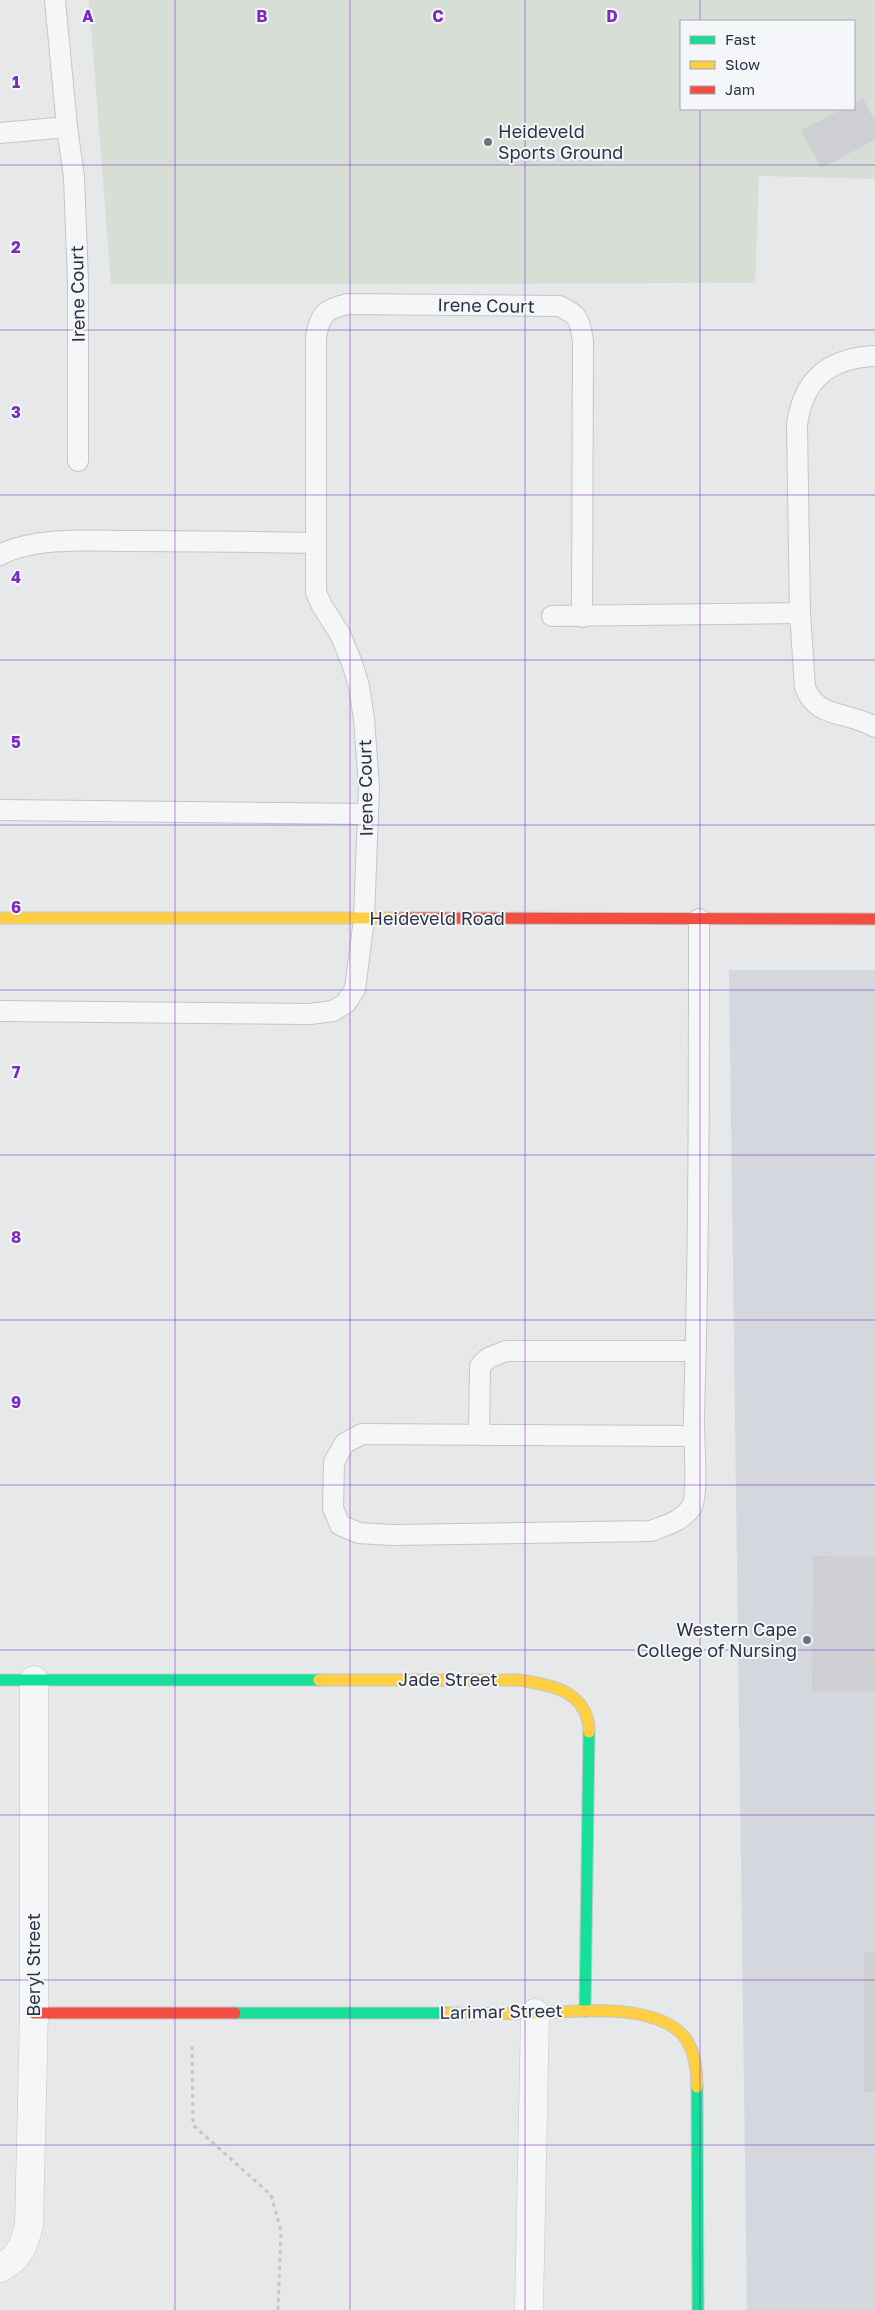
<svg xmlns="http://www.w3.org/2000/svg" width="875" height="2310" font-family="'Golos Text',sans-serif">
	<style>
		.built { fill: #d4d7dd }
		.green { fill: #d6ded6; fill-rule: evenodd }
		.building { fill: #ced0d3 }
		.lines { fill: none; stroke-linecap: round; stroke-linejoin: round }
		.lane-casing { stroke: #c4c6c8; stroke-width: 22 }
		.street-casing { stroke: #c4c6c8; stroke-width: 29 }
		.fast-casing { stroke: #c4c6c8; stroke-width: 13 }
		.slow-casing { stroke: #c4c6c8; stroke-width: 13 }
		.jam-casing { stroke: #c4c6c8; stroke-width: 13 }
		.path { stroke: #c5c6ca; stroke-width: 3; stroke-dasharray: 4 4; stroke-linecap: butt }
		.lane { stroke: #f5f6f7; stroke-width: 20 }
		.street { stroke: #f5f6f7; stroke-width: 28 }
		.fast { stroke: #16e098; stroke-width: 11 }
		.slow { stroke: #ffcf43; stroke-width: 11 }
		.jam { stroke: #f24e42; stroke-width: 11 }
		.grid { fill: none; stroke: #7b2cbf; stroke-width: 1; stroke-opacity: 0.55 }
		.poi-dot { fill: #6c737f; stroke: #f4f6f9; stroke-width: 2 }
		.labels { text-anchor: middle; stroke-width: 4; stroke-linejoin: round; paint-order: stroke }
		.poi-label { font-size: 18px; fill: #2b3445; stroke: #f4f6f9; text-anchor: start }
		.street-label { font-size: 18px; fill: #2b3445; stroke: #f4f6f9 }
		.grid-label { font-size: 16px; text-anchor: middle; font-weight: bold; fill: #7b2cbf; stroke: #f4f6f9; stroke-width: 4; stroke-linejoin: round; paint-order: stroke }
	</style>
	<rect width="100%" height="100%" fill="#e6e8ea"/>
	<path class="built" d="M 729,970 L 875,970 L 875,2310 L 747,2310 Z"/>
	<path class="green" d="M 89,0 L 875,0 L 875,179 L 759,176 L 755,283 L 111,284 ZM 681,21 L 854,21 L 854,109 L 681,109 Z"/>
	<g class="building">
		<path d="M 863,98 L 873,118 L 875,117 L 875,140 L 821,168 L 801,130 L 842,109 L 854,109 L 854,103 Z"/>
		<path d="M 813,1556 L 875,1557 L 875,1691 L 812,1691 Z"/>
		<rect x="864" y="1952" width="11" height="140"/>
	</g>
	<g class="lines">
		<defs>
			<g id="lane">
				<path d="M 55,0 L 67,127 L 74,177 L 78,282 L 78,461"/>
				<path d="M 0,133 L 67,127"/>
				<path d="M 875,356 C 829,358 803,379 797,425 L 800,613 L 805,687 C 816,719 848,711 875,727"/>
				<path d="M 0,555 C 36,536 93,541 132,541 C 194,541 255,542 316,543"/>
				<path d="M 552,616 L 800,613"/>
				<path d="M 0,810 L 368,814"/>
				<path d="M 0,1011 L 310,1014 L 333,1011 L 346,1003 L 355,989 L 364,919 L 369,787 L 364,719 L 359,686 L 352,663 L 340,634 L 322,606 L 316,592 L 316,337 C 320,314 325,309 348,304 L 559,306 C 578,314 580,320 583,341 L 582,617"/>
				<path d="M 479,1434 L 480,1366 L 488,1358 L 506,1351 L 696,1351"/>
				<path d="M 693,1436 L 362,1434 L 345,1443 L 334,1462 L 333,1508 L 340,1525 L 359,1533 L 392,1535 L 651,1531 C 667,1525 683,1521 692,1506 C 699,1492 693,1434 694,1415 C 699,1250 699,1084 699,919"/>
			</g>
			<g id="street">
				<path d="M 0,2268 C 19,2259 24,2245 29,2225 L 34,2013 L 34,1680"/>
				<path d="M 529,2310 L 535,2013"/>
			</g>
			<g id="fast">
				<path d="M 0,1680 L 319,1680"/>
				<path d="M 585,2011 L 589,1732"/>
				<path d="M 235,2013 L 447,2013"/>
				<path d="M 697,2087 L 698,2310"/>
			</g>
			<g id="slow">
				<path d="M 0,918 L 401,918"/>
				<path d="M 319,1680 L 518,1680 C 549,1684 589,1691 589,1732"/>
				<path d="M 447,2013 C 476,2013 505,2014 534,2013 C 576,2012 640,2003 676,2029 C 694,2042 697,2066 697,2087"/>
			</g>
			<g id="jam">
				<path d="M 401,918 L 875,919"/>
				<path d="M 34,2013 L 235,2013"/>
			</g>
		</defs>
		<use href="#lane" class="lane-casing"/>
		<use href="#street" class="street-casing"/>
		<use href="#fast" class="fast-casing"/>
		<use href="#slow" class="slow-casing"/>
		<use href="#jam" class="jam-casing"/>
		<path class="path" d="M 192,2046 L 193,2125 L 271,2195 L 281,2231 L 278,2310"/>
		<use href="#lane" class="lane"/>
		<use href="#street" class="street"/>
		<use href="#fast" class="fast"/>
		<use href="#slow" class="slow"/>
		<use href="#jam" class="jam"/>
	</g>
	<path class="grid" d="M 175,0 L 175,2310M 350,0 L 350,2310M 525,0 L 525,2310M 700,0 L 700,21M 700,109 L 700,2310M 0,165 L 875,165M 0,330 L 875,330M 0,495 L 875,495M 0,660 L 875,660M 0,825 L 875,825M 0,990 L 875,990M 0,1155 L 875,1155M 0,1320 L 875,1320M 0,1485 L 875,1485M 0,1650 L 875,1650M 0,1815 L 875,1815M 0,1980 L 875,1980M 0,2145 L 875,2145"/>
	<g class="poi-dot">
		<circle cx="488" cy="142" r="5"/>
		<circle cx="807" cy="1640" r="5"/>
	</g>
	<g class="labels">
		<g class="poi-label">
			<text x="498" y="138">Heideveld<tspan x="498" dy="21">Sports Ground</tspan></text>
			<text x="797" y="1636" text-anchor="end">Western Cape<tspan x="797" dy="21">College of Nursing</tspan></text>
		</g>
		<g class="street-label">
			<text transform="translate(78 294) rotate(-91)" y="6">Irene Court</text>
			<text transform="translate(486 306) rotate(1)" y="6">Irene Court</text>
			<text transform="translate(366 788) rotate(-91)" y="6">Irene Court</text>
			<text x="437" y="925">Heideveld Road</text>
			<text x="448" y="1686">Jade Street</text>
			<text transform="translate(34 1965) rotate(-90)" y="6">Beryl Street</text>
			<text transform="translate(501 2012) rotate(-1)" y="6">Larimar Street</text>
		</g>
	</g>
	<g class="grid-label">
		<text x="88" y="22">A</text>
		<text x="262" y="22">B</text>
		<text x="438" y="22">C</text>
		<text x="612" y="22">D</text>
		<text x="16" y="88">1</text>
		<text x="16" y="253">2</text>
		<text x="16" y="418">3</text>
		<text x="16" y="583">4</text>
		<text x="16" y="748">5</text>
		<text x="16" y="913">6</text>
		<text x="16" y="1078">7</text>
		<text x="16" y="1243">8</text>
		<text x="16" y="1408">9</text>
	</g>
	<rect x="680" y="20" width="175" height="90" fill="#f4f6f9" stroke="#a4a8b1"/>
	<rect x="690" y="36" width="25" height="8" fill="#16e098" stroke="#a4a8b1"/>
	<text x="725" y="45" font-size="15" fill="#2b3445">Fast</text>
	<rect x="690" y="61" width="25" height="8" fill="#ffcf43" stroke="#a4a8b1"/>
	<text x="725" y="70" font-size="15" fill="#2b3445">Slow</text>
	<rect x="690" y="86" width="25" height="8" fill="#f24e42" stroke="#a4a8b1"/>
	<text x="725" y="95" font-size="15" fill="#2b3445">Jam</text>
</svg>
